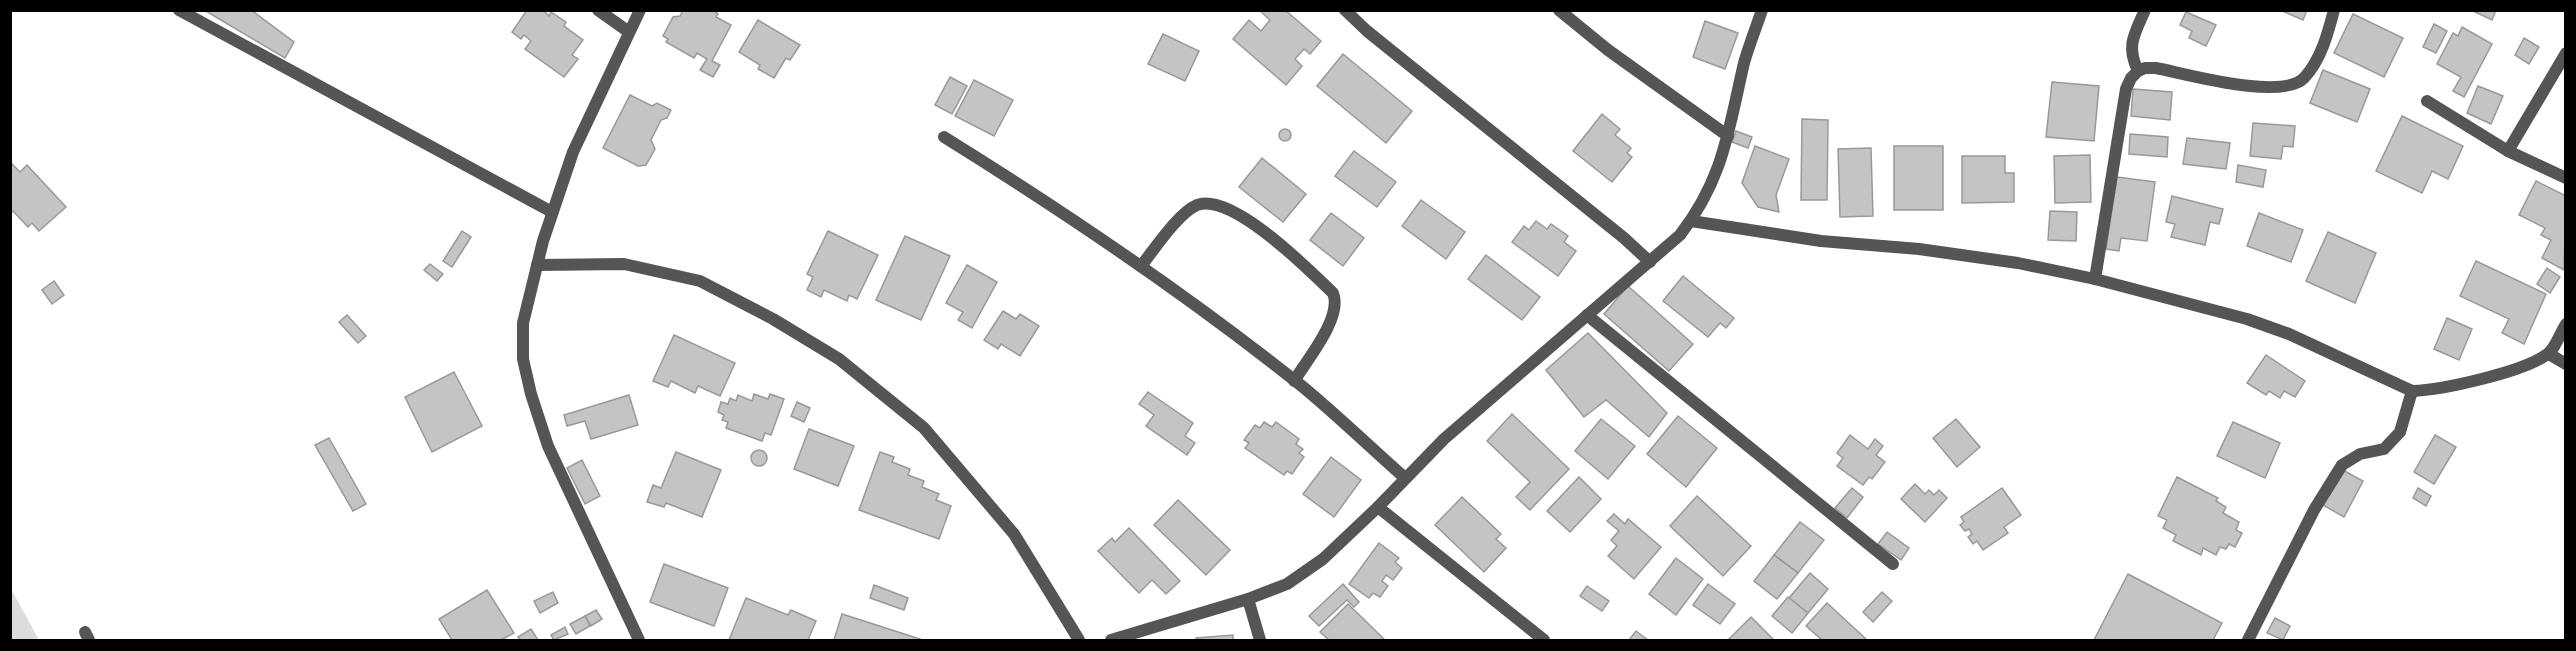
<svg xmlns="http://www.w3.org/2000/svg" width="2576" height="651" font-family="'Sofia Sans Condensed',sans-serif">
	<style>
		.green { fill: #dcdcdc }
		.building { fill: #c4c4c4; stroke: #999; stroke-width: 1.5 }
		.lines { fill: none; stroke-linecap: round; stroke-linejoin: round }
		.pedestrian { stroke: #555; stroke-width: 12 }
		.minor { stroke: #555; stroke-width: 12 }
	</style>
	<rect width="100%" height="100%" fill="#fff"/>
	<path class="green" d="M 11,589 L 39,640 L 11,640 Z"/>
	<g class="building">
		<path d="M 204,10 L 251,10 L 294,42 L 285,58 Z"/>
		<path d="M 527,10 L 543,10 L 549,16 L 551,12 L 566,22 L 564,26 L 583,40 L 572,55 L 578,59 L 564,77 L 525,49 L 531,41 L 524,35 L 521,39 L 512,32 Z"/>
		<path d="M 683,10 L 713,10 L 718,14 L 716,17 L 731,25 L 712,61 L 720,65 L 713,77 L 700,70 L 707,59 L 697,53 L 694,58 L 666,42 L 668,39 L 663,36 L 673,17 L 680,16 Z"/>
		<path d="M 1259,10 L 1285,10 L 1321,41 L 1310,54 L 1304,49 L 1295,59 L 1302,66 L 1286,85 L 1233,39 L 1249,20 L 1261,31 L 1270,20 Z"/>
		<path d="M 2280,10 L 2307,10 L 2303,20 Z"/>
		<path d="M 2471,10 L 2496,10 L 2492,20 Z"/>
		<path d="M 2186,12 L 2216,25 L 2206,46 L 2189,38 L 2192,31 L 2180,25 Z"/>
		<path d="M 2353,14 L 2403,38 L 2384,77 L 2334,53 Z"/>
		<path d="M 758,20 L 800,45 L 790,60 L 786,58 L 774,78 L 758,69 L 760,65 L 739,52 Z"/>
		<path d="M 1705,21 L 1738,33 L 1725,69 L 1693,57 Z"/>
		<path d="M 2434,24 L 2447,31 L 2436,53 L 2423,47 Z"/>
		<path d="M 2462,27 L 2492,44 L 2464,97 L 2453,91 L 2461,77 L 2437,64 L 2453,33 L 2458,36 Z"/>
		<path d="M 1163,34 L 1199,51 L 1185,81 L 1148,64 Z"/>
		<path d="M 2524,38 L 2539,47 L 2529,64 L 2515,55 Z"/>
		<path d="M 1343,54 L 1412,111 L 1386,143 L 1317,86 Z"/>
		<path d="M 2323,70 L 2370,89 L 2357,122 L 2310,103 Z"/>
		<path d="M 950,77 L 967,86 L 952,114 L 935,105 Z"/>
		<path d="M 974,80 L 1013,100 L 994,136 L 955,116 Z"/>
		<path d="M 2052,82 L 2099,86 L 2094,141 L 2046,137 Z"/>
		<path d="M 2478,86 L 2503,96 L 2491,124 L 2467,113 Z"/>
		<path d="M 2133,89 L 2172,92 L 2170,120 L 2131,116 Z"/>
		<path d="M 630,95 L 652,106 L 657,103 L 671,110 L 667,118 L 661,120 L 651,140 L 655,149 L 646,165 L 638,166 L 603,148 Z"/>
		<path d="M 1602,114 L 1620,129 L 1615,135 L 1631,148 L 1627,153 L 1632,157 L 1612,182 L 1573,151 Z"/>
		<path d="M 2402,116 L 2463,146 L 2448,179 L 2432,171 L 2422,193 L 2376,171 Z"/>
		<path d="M 1802,119 L 1828,120 L 1827,200 L 1801,200 Z"/>
		<path d="M 2253,123 L 2295,126 L 2293,147 L 2283,146 L 2281,159 L 2250,156 Z"/>
		<circle cx="1285" cy="135" r="6"/>
		<path d="M 1736,131 L 1752,137 L 1748,148 L 1732,142 Z"/>
		<path d="M 2130,134 L 2168,137 L 2167,157 L 2129,154 Z"/>
		<path d="M 2187,138 L 2230,143 L 2226,169 L 2183,164 Z"/>
		<path d="M 1755,146 L 1789,159 L 1776,195 L 1779,212 L 1758,207 L 1742,183 Z"/>
		<rect x="1894" y="146" width="49" height="64"/>
		<path d="M 1871,148 L 1873,216 L 1840,217 L 1838,149 Z"/>
		<path d="M 1354,151 L 1396,182 L 1377,207 L 1335,176 Z"/>
		<path d="M 2090,155 L 2091,202 L 2055,203 L 2054,156 Z"/>
		<path d="M 1962,156 L 2005,156 L 2005,173 L 2014,173 L 2014,202 L 1962,203 Z"/>
		<path d="M 1262,158 L 1306,194 L 1283,222 L 1239,187 Z"/>
		<path d="M 10,162 L 20,172 L 27,165 L 66,207 L 39,231 L 32,223 L 28,227 L 13,211 L 10,214 Z"/>
		<path d="M 2238,165 L 2266,170 L 2263,187 L 2236,182 Z"/>
		<path d="M 2117,177 L 2155,182 L 2147,241 L 2121,238 L 2119,251 L 2106,249 Z"/>
		<path d="M 2536,181 L 2566,196 L 2564,270 L 2542,258 L 2551,240 L 2541,235 L 2545,228 L 2519,215 Z"/>
		<path d="M 2172,196 L 2223,209 L 2219,224 L 2210,222 L 2205,245 L 2171,237 L 2175,224 L 2166,222 Z"/>
		<path d="M 1421,200 L 1465,232 L 1446,259 L 1402,226 Z"/>
		<path d="M 2050,211 L 2077,212 L 2076,241 L 2048,240 Z"/>
		<path d="M 1331,213 L 1364,238 L 1343,266 L 1310,240 Z"/>
		<path d="M 2259,213 L 2303,230 L 2291,262 L 2247,246 Z"/>
		<path d="M 1536,221 L 1547,229 L 1551,224 L 1568,236 L 1564,242 L 1576,251 L 1558,276 L 1512,242 L 1524,226 L 1529,230 Z"/>
		<path d="M 462,231 L 471,237 L 452,267 L 443,261 Z"/>
		<path d="M 828,231 L 878,255 L 857,299 L 849,295 L 847,301 L 824,290 L 821,297 L 807,290 L 813,277 L 807,274 Z"/>
		<path d="M 2328,232 L 2376,253 L 2355,303 L 2306,281 Z"/>
		<path d="M 905,236 L 950,256 L 921,320 L 876,300 Z"/>
		<path d="M 1486,255 L 1540,297 L 1522,320 L 1468,279 Z"/>
		<path d="M 2476,261 L 2546,294 L 2524,344 L 2502,333 L 2509,319 L 2460,296 Z"/>
		<path d="M 430,264 L 443,274 L 437,281 L 424,270 Z"/>
		<path d="M 967,265 L 997,282 L 972,328 L 958,320 L 963,312 L 946,303 Z"/>
		<path d="M 2547,268 L 2560,277 L 2550,293 L 2537,284 Z"/>
		<path d="M 1683,276 L 1734,318 L 1726,328 L 1720,323 L 1708,337 L 1663,301 Z"/>
		<path d="M 54,281 L 64,295 L 52,304 L 42,290 Z"/>
		<path d="M 1628,286 L 1693,344 L 1669,371 L 1604,314 Z"/>
		<path d="M 1003,311 L 1016,319 L 1020,314 L 1039,326 L 1020,356 L 1001,344 L 998,349 L 984,340 Z"/>
		<path d="M 347,315 L 366,336 L 358,343 L 339,322 Z"/>
		<path d="M 2447,318 L 2472,329 L 2459,360 L 2434,349 Z"/>
		<path d="M 1588,333 L 1667,413 L 1649,437 L 1606,400 L 1584,417 L 1546,370 Z"/>
		<path d="M 674,335 L 735,363 L 720,396 L 698,386 L 695,393 L 671,381 L 668,387 L 653,381 Z"/>
		<path d="M 2266,355 L 2305,381 L 2295,397 L 2284,391 L 2280,398 L 2269,391 L 2266,395 L 2247,383 Z"/>
		<path d="M 454,372 L 482,426 L 432,452 L 405,397 Z"/>
		<path d="M 1148,392 L 1193,423 L 1185,436 L 1195,443 L 1187,455 L 1146,426 L 1154,415 L 1139,404 Z"/>
		<path d="M 754,394 L 768,399 L 770,394 L 784,399 L 771,435 L 765,433 L 762,441 L 726,428 L 728,422 L 722,420 L 724,415 L 718,412 L 721,402 L 728,404 L 730,398 L 736,401 L 738,395 L 752,401 Z"/>
		<path d="M 629,395 L 638,425 L 591,439 L 585,421 L 567,426 L 564,415 Z"/>
		<path d="M 797,402 L 810,408 L 804,422 L 791,416 Z"/>
		<path d="M 1512,414 L 1569,469 L 1530,510 L 1516,497 L 1530,482 L 1487,441 Z"/>
		<path d="M 1678,416 L 1717,448 L 1686,487 L 1647,454 Z"/>
		<path d="M 1601,419 L 1635,446 L 1608,479 L 1575,451 Z"/>
		<path d="M 1956,419 L 1980,447 L 1957,467 L 1933,438 Z"/>
		<path d="M 1264,422 L 1272,427 L 1276,422 L 1299,439 L 1296,444 L 1303,449 L 1299,453 L 1304,457 L 1292,474 L 1287,471 L 1284,475 L 1245,448 L 1249,443 L 1244,440 L 1255,425 L 1260,428 Z"/>
		<path d="M 2233,422 L 2280,443 L 2265,478 L 2217,456 Z"/>
		<path d="M 809,429 L 854,446 L 838,486 L 794,469 Z"/>
		<path d="M 1850,435 L 1868,449 L 1875,439 L 1883,446 L 1876,455 L 1885,462 L 1872,479 L 1869,477 L 1863,485 L 1837,466 L 1843,458 L 1837,453 Z"/>
		<path d="M 2435,435 L 2456,447 L 2434,484 L 2414,472 Z"/>
		<path d="M 329,438 L 366,504 L 353,511 L 315,445 Z"/>
		<circle cx="759" cy="458" r="8"/>
		<path d="M 676,452 L 721,470 L 702,517 L 666,503 L 664,507 L 647,502 L 653,485 L 661,488 Z"/>
		<path d="M 880,452 L 894,457 L 892,462 L 910,469 L 908,475 L 924,481 L 922,487 L 939,494 L 936,500 L 951,506 L 939,539 L 859,510 Z"/>
		<path d="M 1331,457 L 1361,480 L 1334,517 L 1303,494 Z"/>
		<path d="M 582,460 L 600,496 L 585,504 L 567,468 Z"/>
		<path d="M 2341,469 L 2363,481 L 2344,517 L 2323,505 Z"/>
		<path d="M 1579,477 L 1601,499 L 1570,532 L 1547,511 Z"/>
		<path d="M 2177,477 L 2218,498 L 2216,501 L 2226,507 L 2223,513 L 2239,522 L 2236,530 L 2242,533 L 2235,547 L 2229,544 L 2226,549 L 2220,547 L 2216,555 L 2203,548 L 2201,555 L 2173,541 L 2176,535 L 2163,528 L 2167,520 L 2158,516 Z"/>
		<path d="M 1915,484 L 1925,494 L 1929,490 L 1934,495 L 1939,490 L 1947,498 L 1925,522 L 1901,499 Z"/>
		<path d="M 1852,488 L 1863,497 L 1847,518 L 1835,508 Z"/>
		<path d="M 2002,488 L 2021,515 L 2004,527 L 2008,533 L 1983,550 L 1977,541 L 1973,544 L 1968,537 L 1972,534 L 1969,529 L 1965,531 L 1960,525 L 1964,522 L 1961,517 Z"/>
		<path d="M 2418,488 L 2431,496 L 2426,506 L 2413,498 Z"/>
		<path d="M 1697,496 L 1751,546 L 1723,576 L 1670,526 Z"/>
		<path d="M 1462,497 L 1501,534 L 1496,539 L 1506,548 L 1484,572 L 1435,525 Z"/>
		<path d="M 1178,500 L 1230,550 L 1206,575 L 1154,525 Z"/>
		<path d="M 1614,514 L 1625,524 L 1628,519 L 1661,547 L 1634,579 L 1608,556 L 1617,546 L 1611,540 L 1619,531 L 1607,521 Z"/>
		<path d="M 1800,522 L 1824,540 L 1798,573 L 1774,555 Z"/>
		<path d="M 1129,528 L 1180,581 L 1166,594 L 1152,580 L 1139,593 L 1098,551 L 1112,538 L 1115,542 Z"/>
		<path d="M 1887,532 L 1909,548 L 1901,560 L 1878,544 Z"/>
		<path d="M 1379,543 L 1399,558 L 1395,562 L 1402,568 L 1393,580 L 1386,575 L 1382,581 L 1388,586 L 1380,597 L 1373,593 L 1369,598 L 1349,584 Z"/>
		<path d="M 1774,555 L 1798,573 L 1777,599 L 1754,581 Z"/>
		<path d="M 1676,558 L 1703,579 L 1676,615 L 1649,594 Z"/>
		<path d="M 664,564 L 728,588 L 714,626 L 650,602 Z"/>
		<path d="M 1810,573 L 1828,589 L 1808,613 L 1789,598 Z"/>
		<path d="M 2128,574 L 2222,623 L 2213,640 L 2094,640 Z"/>
		<path d="M 1343,584 L 1359,602 L 1354,607 L 1347,600 L 1319,626 L 1309,616 Z"/>
		<path d="M 1708,584 L 1735,604 L 1720,624 L 1693,605 Z"/>
		<path d="M 874,585 L 908,598 L 904,610 L 870,598 Z"/>
		<path d="M 1587,586 L 1609,601 L 1602,611 L 1580,596 Z"/>
		<path d="M 487,590 L 514,633 L 501,640 L 452,640 L 439,619 Z"/>
		<path d="M 553,592 L 558,603 L 540,613 L 534,601 Z"/>
		<path d="M 1882,592 L 1892,601 L 1873,622 L 1863,612 Z"/>
		<path d="M 1788,597 L 1808,613 L 1792,633 L 1772,616 Z"/>
		<path d="M 746,598 L 788,615 L 791,610 L 816,621 L 808,640 L 729,640 Z"/>
		<path d="M 1827,603 L 1866,639 L 1865,640 L 1822,640 L 1806,626 Z"/>
		<path d="M 1348,604 L 1385,640 L 1329,640 L 1320,632 Z"/>
		<path d="M 596,610 L 602,619 L 591,626 L 585,616 Z"/>
		<path d="M 842,614 L 923,640 L 834,640 Z"/>
		<path d="M 585,616 L 590,626 L 576,634 L 570,624 Z"/>
		<path d="M 1751,617 L 1774,640 L 1728,640 Z"/>
		<path d="M 2275,618 L 2290,626 L 2283,640 L 2267,633 Z"/>
		<path d="M 565,627 L 568,634 L 554,640 L 551,635 Z"/>
		<path d="M 531,629 L 538,640 L 520,640 L 518,637 Z"/>
		<path d="M 1636,631 L 1648,640 L 1629,640 Z"/>
		<path d="M 1233,635 L 1233,640 L 1196,640 L 1196,638 Z"/>
	</g>
	<g class="lines">
		<path class="pedestrian" d="M 85,632 L 89,640"/>
		<g class="minor">
			<path d="M 179,10 L 552,212"/>
			<path d="M 598,10 L 629,32"/>
			<path d="M 1345,10 L 1367,31 L 1624,238 L 1650,262"/>
			<path d="M 1559,10 L 1608,50 L 1728,136"/>
			<path d="M 2566,53 L 2508,151 L 2566,178"/>
			<path d="M 2138,71 C 2126,46 2134,35 2145,10"/>
			<path d="M 2427,101 L 2508,151"/>
			<path d="M 944,137 C 1068,214 1189,296 1303,387 C 1338,416 1371,448 1405,478"/>
			<path d="M 1691,221 L 1821,241 L 1919,249 L 2018,263 L 2095,279 L 2247,319 L 2289,334 L 2412,391 C 2443,390 2522,372 2546,355 C 2555,350 2560,333 2566,324"/>
			<path d="M 537,265 L 624,264 L 700,281 L 773,319 L 839,359 L 924,428 L 1014,534 L 1079,640"/>
			<path d="M 1141,266 C 1154,250 1178,213 1197,205 C 1232,192 1309,270 1333,293 C 1343,317 1307,360 1294,381"/>
			<path d="M 2095,279 L 2126,89 L 2131,78 L 2138,71 L 2145,68 L 2156,68 C 2187,74 2281,101 2304,78 C 2321,60 2328,33 2334,10"/>
			<path d="M 1587,315 L 1893,564"/>
			<path d="M 2549,354 L 2566,364"/>
			<path d="M 1378,507 L 1544,640"/>
			<path d="M 1248,599 L 1260,640"/>
			<path d="M 639,640 L 548,446 L 531,394 L 523,359 L 523,323 L 543,241 L 573,152 L 640,10"/>
			<path d="M 1111,640 L 1248,599 L 1287,584 L 1323,559 L 1378,507 L 1444,439 L 1680,235 C 1724,178 1728,131 1744,63 C 1749,45 1756,28 1762,10"/>
			<path d="M 2248,640 L 2314,510 L 2342,465 L 2360,454 L 2384,449 L 2400,432 L 2412,391"/>
		</g>
	</g>
	<rect width="2576" height="651" fill="none" stroke="#000000" stroke-width="24"/>
</svg>
